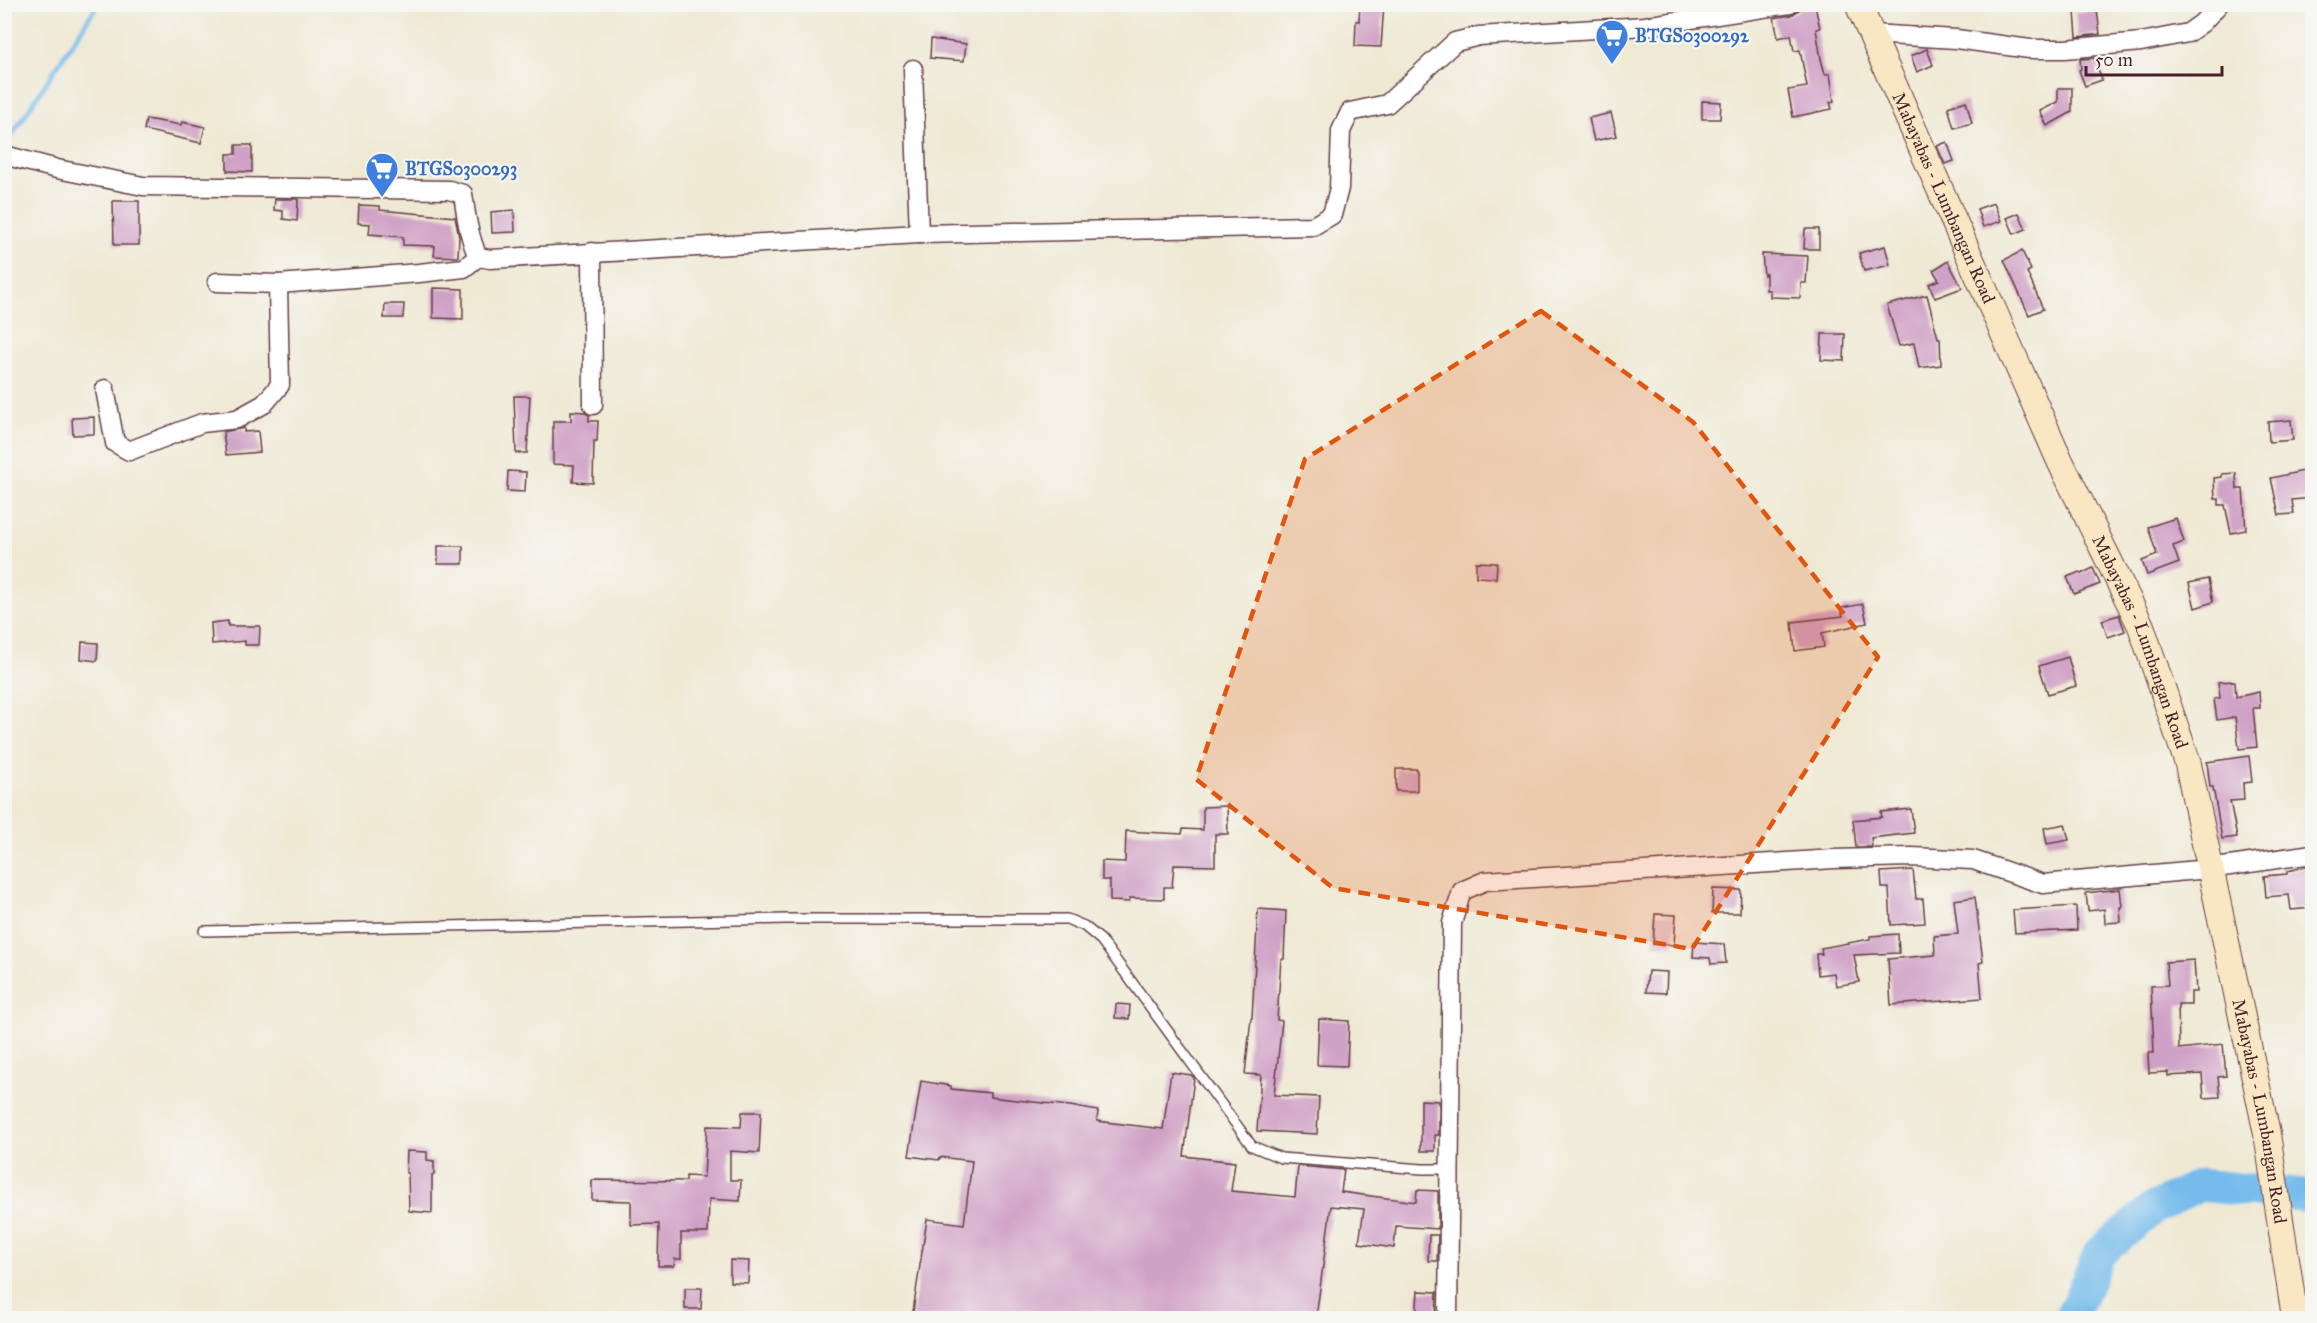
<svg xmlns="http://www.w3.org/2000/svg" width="2317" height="1323" font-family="'IM FELL Great Primer',serif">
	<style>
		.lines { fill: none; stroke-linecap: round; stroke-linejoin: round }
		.stream { stroke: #75bbec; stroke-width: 5 }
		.river { stroke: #75bbec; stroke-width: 33 }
		.building { fill: #d0a1c6 }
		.lane-casing { stroke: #633d44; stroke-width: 12 }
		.street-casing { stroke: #633d44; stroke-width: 21 }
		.secondary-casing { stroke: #633d44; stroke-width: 28 }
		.lane { stroke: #fff; stroke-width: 9 }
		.street { stroke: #fff; stroke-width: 18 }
		.secondary { stroke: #f9e7c3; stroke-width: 26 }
		.marked { fill: #e0560e; fill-opacity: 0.2; stroke: #e0560e; stroke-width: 4.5; stroke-dasharray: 12 8; stroke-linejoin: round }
		.labels { text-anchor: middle; stroke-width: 4.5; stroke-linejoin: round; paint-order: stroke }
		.shop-label { font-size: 18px; font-weight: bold; fill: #366cbe; stroke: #f6f6f2; text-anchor: start }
		.street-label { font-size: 18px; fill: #4a1f2b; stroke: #f6f6f2 }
	</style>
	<rect width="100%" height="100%" fill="#f6f6f2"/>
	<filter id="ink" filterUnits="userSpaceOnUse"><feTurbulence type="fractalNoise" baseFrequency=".0167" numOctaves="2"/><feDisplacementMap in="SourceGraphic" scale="12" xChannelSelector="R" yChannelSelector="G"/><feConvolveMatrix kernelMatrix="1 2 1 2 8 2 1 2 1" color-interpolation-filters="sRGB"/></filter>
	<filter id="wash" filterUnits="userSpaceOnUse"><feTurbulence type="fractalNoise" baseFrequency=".008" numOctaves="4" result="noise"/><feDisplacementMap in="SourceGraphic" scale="24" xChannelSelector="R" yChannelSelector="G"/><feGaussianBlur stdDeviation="1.35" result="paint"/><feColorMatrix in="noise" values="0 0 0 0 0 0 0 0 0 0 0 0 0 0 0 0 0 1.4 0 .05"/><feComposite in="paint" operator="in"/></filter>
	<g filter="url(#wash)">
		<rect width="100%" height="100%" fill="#efe9d4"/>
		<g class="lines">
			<polyline class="stream" points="4,147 98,4"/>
			<polyline class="river" points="2071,1318 2100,1252 2154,1208 2200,1185 2312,1197"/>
		</g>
		<g id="blocks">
			<g class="building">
				<polygon points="1360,4 1384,4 1381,47 1355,46 1356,21 1359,21"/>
				<polygon points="1815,6 1820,28 1816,29 1821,59 1825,74 1830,74 1834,101 1830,102 1832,109 1793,117 1788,90 1807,87 1800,50 1794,51 1791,35 1778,38 1774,18 1792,15 1800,9"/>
				<polygon points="2097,10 2100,34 2077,37 2075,12"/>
				<polygon points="931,39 966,44 964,61 930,58"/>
				<polygon points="1927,49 1933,65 1917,72 1911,56"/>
				<polygon points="2094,58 2102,80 2085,86 2079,70 2081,69 2080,59"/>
				<polygon points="2058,88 2072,88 2072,112 2047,126 2040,111 2058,102"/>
				<polygon points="1702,101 1721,102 1720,119 1702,119"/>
				<polygon points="1966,101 1972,123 1954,128 1948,107"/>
				<polygon points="1611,113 1617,136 1594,141 1589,118"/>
				<polygon points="146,119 181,125 182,122 205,127 201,143 144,130"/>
				<polygon points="1947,142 1954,161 1945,164 1937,146"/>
				<polygon points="236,145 252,145 252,172 227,171 227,154 236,154"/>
				<polygon points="275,199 298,199 297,221 283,219 283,211 274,210"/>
				<polygon points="113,201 139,201 139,245 114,245"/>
				<polygon points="1994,203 2001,221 1983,227 1977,209"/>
				<polygon points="359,205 380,206 380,210 455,217 459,237 458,257 434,256 435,246 403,245 403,237 369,234 370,224 358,223"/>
				<polygon points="514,210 515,232 492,233 491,212"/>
				<polygon points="2019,213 2026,229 2014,234 2007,218"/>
				<polygon points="1805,229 1819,229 1819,249 1804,249"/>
				<polygon points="1885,246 1890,265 1864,271 1859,253"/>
				<polygon points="2022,251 2031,270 2027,272 2043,309 2029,315 2004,260"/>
				<polygon points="1762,254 1808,256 1806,283 1801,283 1800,298 1770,297 1770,290 1766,290 1766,274 1764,275"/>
				<polygon points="1948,261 1962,288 1935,298 1929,284 1939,280 1933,270"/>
				<polygon points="433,288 463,289 463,319 433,318"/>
				<polygon points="1927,295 1938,338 1940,338 1941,365 1919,368 1914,343 1899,346 1887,305"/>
				<polygon points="385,304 404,304 403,318 384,318"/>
				<polygon points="1822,334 1845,334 1844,361 1821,360"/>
				<polygon points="514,396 530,396 527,453 516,453"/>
				<polygon points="571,411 584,412 589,415 589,421 598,421 597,441 594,441 593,483 573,482 574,465 553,464 553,421 571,421"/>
				<polygon points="94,417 94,434 73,435 72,418"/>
				<polygon points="2291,420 2293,440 2269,442 2268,422"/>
				<polygon points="244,428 244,432 258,431 260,452 226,455 223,432"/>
				<polygon points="2313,469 2313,498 2292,500 2294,514 2279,515 2271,478"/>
				<polygon points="508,471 526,472 525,492 507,491"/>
				<polygon points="2236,473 2237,489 2243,489 2246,530 2231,533 2225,505 2219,505 2219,499 2215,499 2214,478 2222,477 2222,474"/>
				<polygon points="2176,518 2184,542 2173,546 2179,563 2147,575 2142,561 2157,555 2148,527"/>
				<rect x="438" y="546" width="25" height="18"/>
				<polygon points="1476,562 1497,563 1496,578 1476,577"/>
				<polygon points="2093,568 2100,584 2074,594 2067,577 2080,572 2081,574"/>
				<polygon points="2208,579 2213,602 2195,608 2189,583"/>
				<polygon points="1863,604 1867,623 1822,633 1824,647 1795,651 1792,622 1843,616 1841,608"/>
				<polygon points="2119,615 2125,631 2108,637 2102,620"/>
				<polygon points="228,621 228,626 260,626 259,645 245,645 245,641 212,644 211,623"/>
				<polygon points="82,642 98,643 97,661 81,659"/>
				<polygon points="2068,657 2076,686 2048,694 2039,666"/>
				<polygon points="2235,681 2236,697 2259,692 2260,708 2253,708 2257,747 2239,749 2235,717 2217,720 2214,699 2220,698 2218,682"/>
				<polygon points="2249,756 2252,782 2243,783 2244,800 2230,801 2237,837 2222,839 2213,787 2210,787 2207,762"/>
				<rect x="1396" y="769" width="21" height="22"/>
				<polygon points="1227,806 1228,834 1215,834 1215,866 1174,865 1172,887 1164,887 1164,899 1129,898 1129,902 1110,901 1110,880 1102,880 1102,861 1125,862 1126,831 1182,834 1183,829 1203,830 1203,807"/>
				<polygon points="1911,809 1914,833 1871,838 1872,847 1856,847 1853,820 1882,817 1881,812"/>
				<polygon points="2065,824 2069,840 2047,844 2044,828"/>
				<polygon points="2313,865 2313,908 2291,910 2289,895 2266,897 2264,876 2287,874 2287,871"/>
				<polygon points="1913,870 1916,899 1923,899 1925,923 1891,925 1889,888 1882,888 1881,872"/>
				<polygon points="1713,889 1741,890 1740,913 1712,913"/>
				<polygon points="2120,889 2122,907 2120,907 2121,922 2105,923 2104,909 2088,911 2086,893"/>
				<polygon points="1975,897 1983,962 1979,963 1982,998 1891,1005 1888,959 1935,955 1934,936 1958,934 1954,900"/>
				<polygon points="2076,906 2077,930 2015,933 2013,910"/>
				<polygon points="1258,909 1286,911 1284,959 1281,959 1277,1020 1282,1021 1274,1095 1319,1097 1317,1134 1257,1131 1261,1075 1245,1074 1251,1018 1252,1018"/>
				<polygon points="1655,914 1676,915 1674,945 1653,944"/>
				<polygon points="1898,934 1899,953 1854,955 1859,982 1836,986 1834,973 1818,975 1816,954 1822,954 1821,948 1870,939 1870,936"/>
				<polygon points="1694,942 1724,944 1726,963 1711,964 1710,958 1693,957"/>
				<polygon points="2194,960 2196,992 2191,992 2191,1004 2178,1004 2179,1049 2223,1044 2226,1076 2218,1077 2220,1097 2204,1098 2202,1074 2168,1076 2168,1072 2149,1073 2148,1053 2154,1053 2151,986 2168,985 2166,962"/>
				<polygon points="1648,971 1667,972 1666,993 1646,992"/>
				<polygon points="1116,1004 1130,1005 1129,1019 1115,1018"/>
				<polygon points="1319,1019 1349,1021 1347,1066 1317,1065"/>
				<polygon points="1171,1072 1191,1075 1194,1078 1184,1156 1235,1162 1231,1191 1295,1197 1298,1166 1344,1170 1341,1192 1416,1202 1417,1190 1438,1191 1438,1229 1396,1226 1394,1248 1359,1243 1364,1209 1331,1206 1316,1318 912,1318 927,1219 964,1224 972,1161 940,1157 939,1160 909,1156 921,1081 951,1086 951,1089 990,1093 990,1097 1070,1106 1098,1111 1097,1121 1163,1129"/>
				<polygon points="1421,1100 1439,1101 1439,1135 1435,1135 1435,1151 1421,1151"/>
				<polygon points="742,1112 761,1112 759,1153 730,1151 730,1180 741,1180 740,1201 709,1199 708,1233 681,1233 681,1259 675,1259 674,1266 658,1266 659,1224 631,1225 631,1201 592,1200 592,1180 686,1181 686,1176 704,1177 707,1126 741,1127"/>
				<polygon points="407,1151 427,1152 427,1160 434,1161 434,1175 432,1175 432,1213 409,1211 408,1173 406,1173"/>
				<polygon points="1429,1235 1438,1235 1437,1261 1428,1261"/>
				<polygon points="730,1260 749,1261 748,1283 730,1282"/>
				<polygon points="685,1288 702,1288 701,1309 685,1309"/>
				<polygon points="1418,1291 1437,1292 1436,1318 1416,1318"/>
			</g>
		</g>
	</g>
	<g filter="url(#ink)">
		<use href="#blocks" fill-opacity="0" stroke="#633d44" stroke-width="1.5"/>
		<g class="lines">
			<defs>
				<polyline id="lane" points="204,931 786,919 1067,919 1084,926 1101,940 1252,1146 1281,1158 1422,1169 1450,1169"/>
				<g id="street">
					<polyline points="1871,34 1956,39 2030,49 2065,49 2141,42 2188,33 2202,23 2219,4"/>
					<polyline points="913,69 919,234"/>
					<path d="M4,155L57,169L143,186L449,190L463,194C466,216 469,237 478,257L490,259L919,234L1313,226L1332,215L1339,188L1341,131L1350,112L1387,104L1455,42L1479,36L1645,26L1790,4"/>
					<polyline points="592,252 593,405"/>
					<polyline points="217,282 278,284 419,273 464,268 478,257"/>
					<polyline points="105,389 115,443 129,451 202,423 237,419 264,404 280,385 278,284"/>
					<polyline points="1448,1318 1452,923 1462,891 1485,881 1834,859 1912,857 1973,860 2043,884 2209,869 2312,854"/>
				</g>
				<g id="secondary">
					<path id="s1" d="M1858,4L2060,461L2141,626L2188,764L2267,1134L2295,1318"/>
				</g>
			</defs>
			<use href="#lane" class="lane-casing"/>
			<use href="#street" class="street-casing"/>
			<use href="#secondary" class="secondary-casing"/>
			<use href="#lane" class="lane"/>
			<use href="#street" class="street"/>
			<use href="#secondary" class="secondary"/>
		</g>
	</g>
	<path class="marked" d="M1541,311L1693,422L1878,657L1692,949L1333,888L1196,779L1305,459Z"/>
	<defs>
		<symbol id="supermarket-pin" viewBox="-11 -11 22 30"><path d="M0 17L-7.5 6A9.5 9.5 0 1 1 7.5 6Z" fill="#3f7fe0" stroke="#f6f6f2"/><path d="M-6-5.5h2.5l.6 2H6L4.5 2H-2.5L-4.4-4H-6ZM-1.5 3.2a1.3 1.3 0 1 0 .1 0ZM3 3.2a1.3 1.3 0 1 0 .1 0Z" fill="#fff"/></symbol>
	</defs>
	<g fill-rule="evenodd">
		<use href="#supermarket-pin" x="1593" y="17" width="38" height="52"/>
		<use href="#supermarket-pin" x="363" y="150" width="38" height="52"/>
	</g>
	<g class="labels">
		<g class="shop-label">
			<text x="1635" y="42">BTGS0300292</text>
			<text x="405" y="175">BTGS0300293</text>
		</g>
		<g class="street-label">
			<text dy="6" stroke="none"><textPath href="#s1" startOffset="212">Mabayabas - Lumbangan Road</textPath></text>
			<text dy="6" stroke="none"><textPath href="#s1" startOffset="698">Mabayabas - Lumbangan Road</textPath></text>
			<text dy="6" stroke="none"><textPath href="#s1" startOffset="1184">Mabayabas - Lumbangan Road</textPath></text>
		</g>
	</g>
	<rect width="2317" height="1323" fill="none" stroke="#f6f6f2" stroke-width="24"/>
	<path d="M2086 66v9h136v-9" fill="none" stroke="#4a1f2b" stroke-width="3"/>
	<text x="2095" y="66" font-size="18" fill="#4a1f2b" stroke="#f6f6f2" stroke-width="4.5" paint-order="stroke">50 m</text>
</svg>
